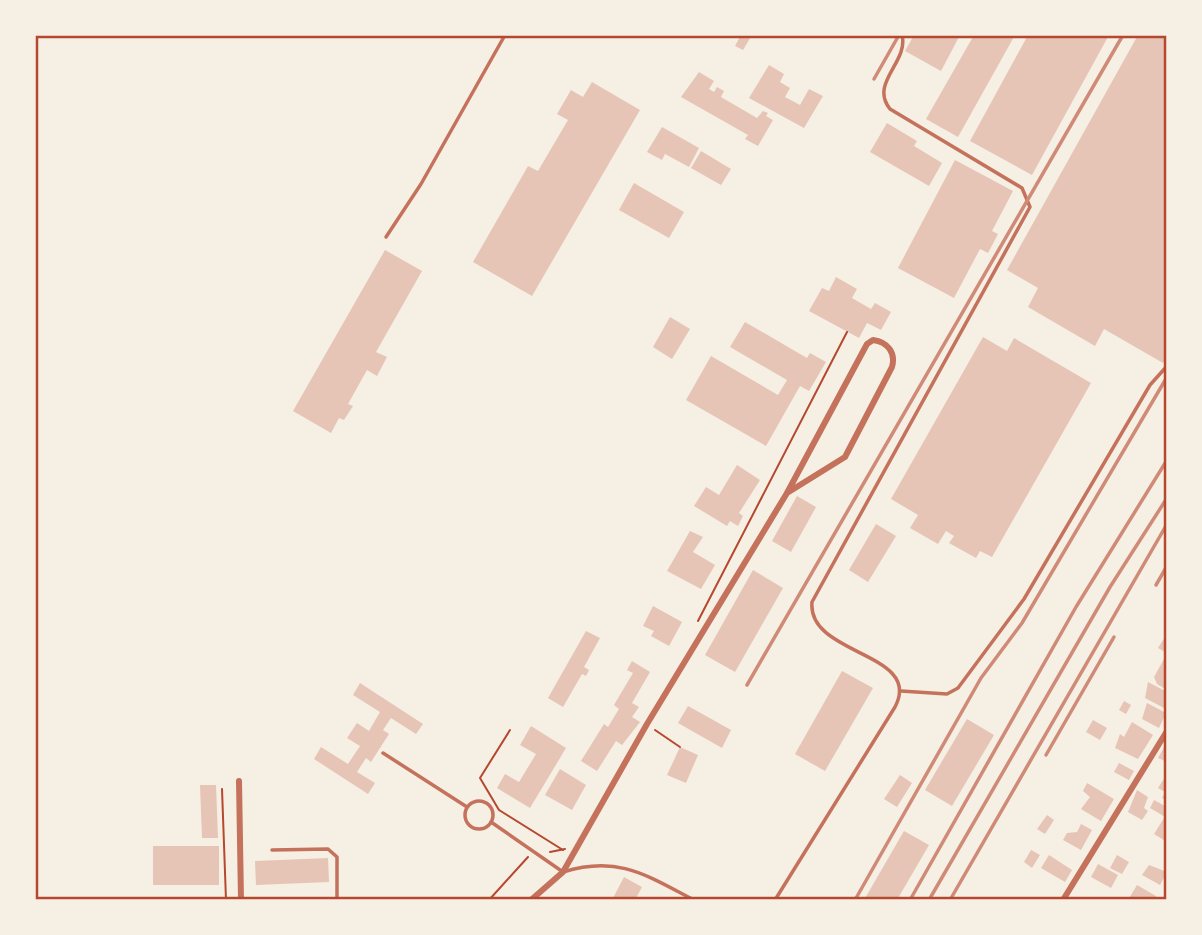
<svg xmlns="http://www.w3.org/2000/svg" width="1202" height="935" font-family="'PT Sans',sans-serif">
	<style>
		.building { fill: #e6c5b7 }
		.lines { fill: none; stroke-linecap: round; stroke-linejoin: round }
		.path { stroke: #b5482f; stroke-width: 2 }
		.service { stroke: #c5725c; stroke-width: 3.5 }
		.minor { stroke: #c5725c; stroke-width: 6 }
		.rail { stroke: #cf8b77; stroke-width: 3.5 }
		.neatline { fill: none; stroke: #b5482f; stroke-width: 2.5 }
	</style>
	<rect width="100%" height="100%" fill="#f6efe4"/>
	<g class="building">
		<polygon points="741,35 752,35 743,50 735,46"/>
		<polygon points="914,35 960,35 941,71 905,51"/>
		<polygon points="974,35 1015,35 958,137 926,119"/>
		<polygon points="1028,35 1109,35 1032,175 970,141"/>
		<polygon points="1138,35 1167,35 1167,355 1163,363 1104,329 1095,346 1028,307 1038,288 1007,270"/>
		<polygon points="769,65 784,74 780,82 790,88 785,97 800,105 809,89 823,96 804,128 749,98"/>
		<polygon points="699,72 714,81 709,89 714,92 717,87 724,91 721,97 757,118 763,111 768,113 766,116 773,120 758,146 745,139 748,135 681,97"/>
		<polygon points="592,82 640,110 532,296 473,262 528,166 538,171 568,120 557,114 571,90 583,97"/>
		<polygon points="887,123 917,141 914,146 942,163 929,186 870,152"/>
		<polygon points="662,127 699,148 689,167 665,154 662,160 647,152"/>
		<polygon points="701,151 731,169 721,185 691,168"/>
		<polygon points="955,160 1013,191 992,231 998,234 988,253 980,249 954,298 898,268"/>
		<polygon points="634,183 684,212 669,238 619,210"/>
		<polygon points="385,250 422,271 376,352 387,357 377,376 367,370 348,404 353,406 344,420 339,418 331,433 293,411"/>
		<polygon points="836,277 857,289 852,298 871,309 875,303 891,312 881,330 867,323 859,338 809,311 822,288 829,291"/>
		<polygon points="670,317 690,329 672,359 653,347"/>
		<polygon points="745,322 807,358 810,353 826,362 809,391 800,386 766,446 686,400 711,356 778,395 787,380 730,347"/>
		<polygon points="983,337 1007,351 1014,338 1091,383 992,557 980,551 976,558 949,543 954,536 946,531 938,544 910,528 918,515 891,499"/>
		<polygon points="737,465 760,480 739,513 743,516 738,526 730,521 727,526 694,506 706,487 719,495"/>
		<polygon points="797,496 816,507 791,552 772,541"/>
		<polygon points="876,524 896,536 868,582 849,570"/>
		<polygon points="690,531 703,537 693,552 715,565 701,589 667,571"/>
		<polygon points="753,570 783,588 735,672 705,655"/>
		<polygon points="653,606 682,622 669,646 651,636 654,631 643,626"/>
		<polygon points="586,631 600,638 584,667 589,670 586,676 582,674 563,707 548,698"/>
		<polygon points="1165,637 1167,638 1165,652 1158,648"/>
		<polygon points="1164,659 1167,661 1167,690 1157,684 1154,677"/>
		<polygon points="632,661 650,672 632,703 639,707 632,717 640,722 622,745 616,741 597,771 581,761 604,724 608,727 619,709 614,705 633,673 627,670"/>
		<polygon points="842,671 873,688 825,771 795,754"/>
		<polygon points="1148,682 1167,692 1164,708 1145,698"/>
		<polygon points="360,683 423,724 416,734 391,718 383,730 389,734 371,762 366,758 357,772 375,783 368,794 314,759 321,747 348,764 360,746 347,738 357,723 369,731 380,712 353,695"/>
		<polygon points="1124,701 1131,705 1126,714 1119,710"/>
		<polygon points="1147,703 1166,713 1159,728 1142,719"/>
		<polygon points="688,706 731,730 722,748 678,723"/>
		<polygon points="967,719 994,735 952,806 925,790"/>
		<polygon points="1093,720 1107,728 1100,740 1086,732"/>
		<polygon points="1132,722 1153,735 1138,759 1115,748 1120,734 1124,737"/>
		<polygon points="531,726 566,748 530,808 497,788 505,774 519,782 536,754 520,745"/>
		<polygon points="1167,742 1167,762 1158,758"/>
		<polygon points="680,747 698,755 686,783 667,775"/>
		<polygon points="1119,763 1134,771 1129,780 1114,772"/>
		<polygon points="560,769 586,785 572,810 545,795"/>
		<polygon points="1167,774 1167,801 1162,798 1165,792 1158,788"/>
		<polygon points="900,775 912,783 897,807 884,799"/>
		<polygon points="1087,783 1114,799 1101,821 1081,809 1090,797 1083,791"/>
		<polygon points="200,785 216,785 218,838 202,838"/>
		<polygon points="1137,790 1148,797 1144,808 1148,811 1142,820 1128,812"/>
		<polygon points="1154,800 1165,806 1167,802 1167,818 1150,808"/>
		<polygon points="1047,815 1054,820 1045,834 1037,829"/>
		<polygon points="1164,818 1167,820 1167,842 1154,834"/>
		<polygon points="1081,824 1092,830 1081,850 1063,840 1067,833 1077,832"/>
		<polygon points="904,831 929,845 897,900 864,900"/>
		<rect x="153" y="846" width="66" height="39"/>
		<polygon points="1031,850 1040,855 1032,868 1024,862"/>
		<polygon points="1049,855 1072,870 1065,882 1041,868"/>
		<polygon points="1117,855 1129,862 1122,874 1110,868"/>
		<polygon points="328,858 329,882 256,885 255,861"/>
		<polygon points="1098,864 1118,875 1111,888 1091,877"/>
		<polygon points="1149,865 1167,872 1160,885 1142,875"/>
		<polygon points="624,877 642,887 635,900 612,900"/>
		<polygon points="1137,885 1156,896 1154,900 1128,900"/>
	</g>
	<g class="lines">
		<g class="path">
			<polyline points="698,621 847,332"/>
			<polyline points="510,730 480,778 499,810 563,850"/>
			<polyline points="655,730 680,747"/>
			<polyline points="222,789 226,900"/>
			<polyline points="550,852 565,849"/>
			<polyline points="489,900 528,857"/>
		</g>
		<g class="service">
			<polyline points="386,237 421,184 505,35"/>
			<polyline points="901,691 947,694 958,688 1024,599 1150,385 1167,366"/>
			<polyline points="383,753 467,807"/>
			<circle cx="479" cy="815" r="14"/>
			<path d="M491,822L563,872C618,855 646,875 694,900"/>
			<polyline points="272,850 328,849 337,857 337,900"/>
			<path d="M775,900L895,707C924,652 807,656 812,602L1030,207L1022,188L890,109C869,83 909,62 902,35"/>
		</g>
		<g class="minor">
			<polyline points="239,781 241,900"/>
			<path d="M531,900L563,872L647,724L787,493L867,344L873,340C888,342 896,353 892,367L845,457L787,493"/>
			<polyline points="1063,900 1167,731"/>
			<polyline points="1166,900 1167,899"/>
		</g>
		<g class="rail">
			<polyline points="874,79 899,35"/>
			<polyline points="1156,585 1167,566"/>
			<polyline points="747,685 1123,35"/>
			<polyline points="1046,755 1114,637"/>
			<polyline points="855,900 981,678 1022,623 1167,377"/>
			<polyline points="910,900 1076,607 1167,460"/>
			<polyline points="929,900 1110,587 1167,498"/>
			<polyline points="950,900 1167,524"/>
		</g>
	</g>
	<rect width="1202" height="935" fill="none" stroke="#f6efe4" stroke-width="74"/>
	<rect x="37" y="37" width="1128" height="861" class="neatline"/>
</svg>
